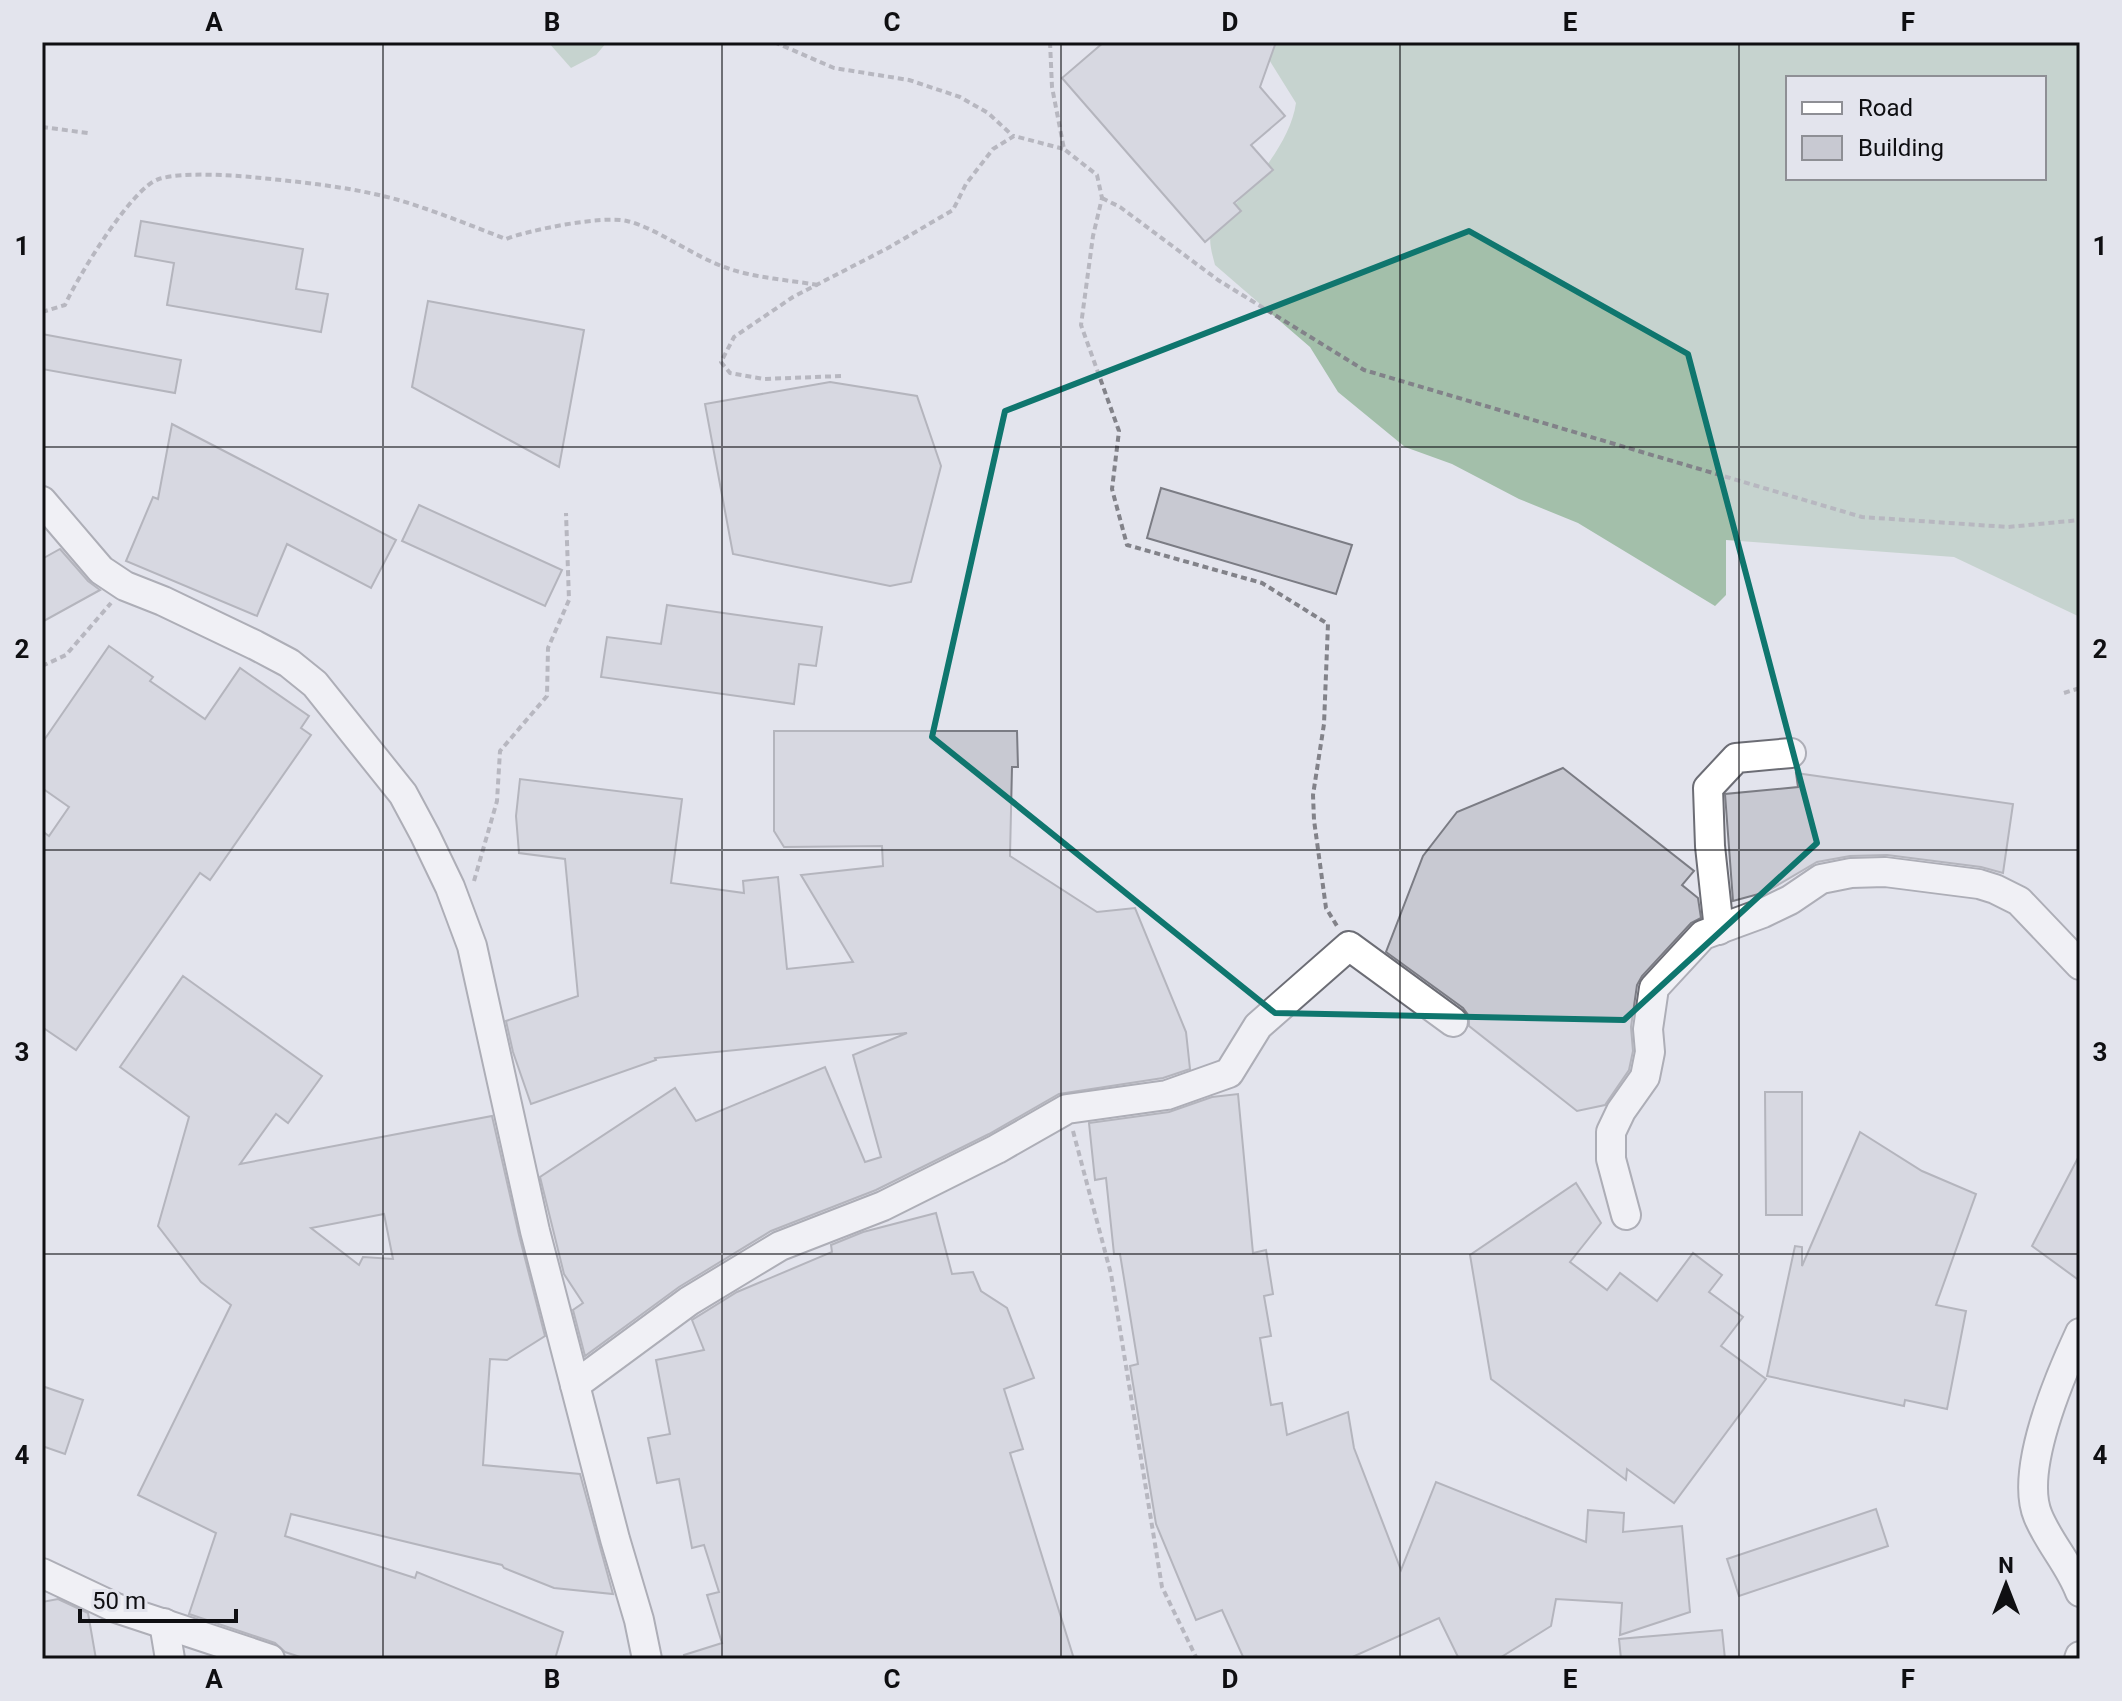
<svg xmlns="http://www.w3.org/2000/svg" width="2122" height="1701" font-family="Roboto,sans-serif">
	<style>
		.forest { fill: #a3bfaa; fill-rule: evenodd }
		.building { fill: #c8c9d2; stroke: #7b7c84; stroke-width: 2; fill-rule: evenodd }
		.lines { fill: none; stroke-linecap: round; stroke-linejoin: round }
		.minor-casing { stroke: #6c6d75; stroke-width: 32 }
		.path { stroke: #828289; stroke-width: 4; stroke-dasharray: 6 4; stroke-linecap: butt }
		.minor { stroke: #fff; stroke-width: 28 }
		.marked { fill: none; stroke: #0f766e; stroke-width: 6; stroke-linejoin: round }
		.grid { fill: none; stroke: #0f0f12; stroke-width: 2; stroke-opacity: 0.55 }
		.neatline { fill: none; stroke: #0f0f12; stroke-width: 3 }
		.grid-label { font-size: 26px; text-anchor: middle; font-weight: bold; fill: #0f0f12 }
	</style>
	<rect width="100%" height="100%" fill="#e3e4ed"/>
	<g class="forest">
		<polygon points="548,42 607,42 596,55 571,68"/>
		<path d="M1264,42H2080V617L1954,557L1726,540V595L1715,606L1578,523L1519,499L1452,464L1405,447L1338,392L1310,347L1215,265C1212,253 1207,239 1213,227C1217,217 1232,209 1239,200C1262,173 1291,138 1296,103L1268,58ZM1788,78H2044V178H1788Z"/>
	</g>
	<g class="building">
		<polygon points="1104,42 1276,42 1260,87 1285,116 1251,145 1273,170 1234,203 1241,211 1205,242 1062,78"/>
		<polygon points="141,221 303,249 296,289 328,294 321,332 167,305 174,263 135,256"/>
		<polygon points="428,301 584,330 559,467 412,387"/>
		<polygon points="42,334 181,360 175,393 42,369"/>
		<polygon points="830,382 917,396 941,466 911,582 890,586 733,554 705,404"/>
		<polygon points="172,424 396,540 371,588 287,544 257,616 126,561 153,497 158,499"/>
		<polygon points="1161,488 1352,545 1336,594 1147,538"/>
		<polygon points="419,505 562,570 545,606 402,541"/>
		<polygon points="60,549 88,581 100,590 42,622 42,559"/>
		<polygon points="667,605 822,627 816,666 799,664 794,704 601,677 607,637 661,644"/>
		<polygon points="109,646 153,677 150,681 205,719 240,668 309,716 301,728 311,735 210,880 200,873 76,1050 42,1027 42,831 49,836 69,807 42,788 42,743"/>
		<polygon points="774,731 1017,731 1018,767 1012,767 1010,856 1097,912 1135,908 1186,1032 1190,1069 1163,1078 1059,1094 989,1134 876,1190 771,1231 679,1287 585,1356 573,1310 583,1303 564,1274 540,1177 675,1088 696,1121 825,1067 865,1162 881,1157 853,1055 907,1033 655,1058 656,1060 531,1104 513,1052 506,1021 578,996 565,859 519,853 516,816 520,779 682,799 671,883 744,893 743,881 778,877 787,969 853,962 801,875 883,866 882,846 784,847 774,831"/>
		<polygon points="1563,768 1694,871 1682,885 1698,898 1701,918 1691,923 1642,976 1637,985 1631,1027 1633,1051 1629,1070 1605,1105 1577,1111 1469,1026 1469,1016 1463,1008 1386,952 1423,856 1457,812"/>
		<polygon points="1796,773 2013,804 2003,873 1981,867 1887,855 1850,856 1817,862 1766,892 1733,901 1725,794 1798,787"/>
		<path d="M183,976L322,1076L288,1123L276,1114L240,1164L492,1116L519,1235L545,1336L507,1360L490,1359L483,1465L580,1474L613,1594L554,1588L504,1568L502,1565L291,1514L285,1536L415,1578L417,1572L563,1632L555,1659H306L285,1652L275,1643L189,1614L216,1533L138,1495L231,1305L201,1282L158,1226L189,1117L120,1067ZM384,1214L393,1259L363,1257L359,1265L311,1228Z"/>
		<polygon points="1765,1092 1802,1092 1802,1215 1766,1215"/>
		<polygon points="1238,1094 1253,1253 1266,1250 1273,1294 1264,1296 1271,1336 1260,1338 1271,1405 1282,1403 1287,1435 1348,1412 1354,1448 1401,1570 1436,1482 1586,1542 1588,1510 1624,1513 1623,1532 1682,1526 1690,1612 1620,1635 1622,1603 1556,1599 1551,1626 1498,1659 1459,1659 1439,1618 1348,1659 1244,1659 1222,1610 1196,1620 1156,1524 1130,1366 1138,1364 1120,1254 1114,1254 1106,1178 1095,1180 1089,1123 1169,1112 1212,1097"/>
		<polygon points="1860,1132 1922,1171 1976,1194 1936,1305 1966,1311 1947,1409 1905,1400 1904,1406 1767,1376 1795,1246 1802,1247 1802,1266"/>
		<polygon points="2080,1154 2080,1281 2032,1246"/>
		<polygon points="1576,1183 1601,1223 1570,1262 1607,1290 1620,1273 1657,1301 1693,1253 1722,1275 1709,1292 1743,1317 1721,1346 1766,1379 1674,1503 1627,1469 1626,1480 1491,1379 1470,1255"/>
		<polygon points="936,1213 952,1274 973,1272 981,1291 1007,1308 1034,1378 1004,1389 1023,1449 1010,1453 1074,1659 685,1659 684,1655 722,1643 707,1595 719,1592 704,1545 692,1548 679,1479 657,1483 648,1438 670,1434 656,1360 704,1350 692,1320 737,1292 832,1252 831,1245 863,1232"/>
		<polygon points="42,1386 83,1400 65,1454 42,1446"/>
		<polygon points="1876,1509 1888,1546 1739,1596 1727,1559"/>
		<polygon points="58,1599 88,1613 96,1659 44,1659 42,1602"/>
		<polygon points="1722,1630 1725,1659 1621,1659 1619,1639"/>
	</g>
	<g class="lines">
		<defs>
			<g id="minor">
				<polyline points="42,501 101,570 125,586 163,601 255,645 289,663 315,684 403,794 425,835 450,887 472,946 535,1231 615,1539 639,1620 647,1659"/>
				<polyline points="1719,930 1710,846 1708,788 1736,758 1791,753"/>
				<polyline points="1626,1215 1611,1159 1611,1132 1621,1111 1645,1077 1650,1052 1648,1029 1654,988 1703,935 1763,913 1790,900 1821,879 1851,873 1885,872 1979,884 1995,889 2019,901 2080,965"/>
				<path d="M2080,1333C2060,1376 2019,1471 2038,1516C2049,1543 2070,1565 2080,1592"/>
				<polyline points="575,1385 689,1301 780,1246 883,1206 997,1149 1067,1109 1167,1095 1229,1073 1258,1026 1349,946 1453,1022"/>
				<polyline points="42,1573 116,1608 270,1659"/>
				<polyline points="164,1623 170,1659"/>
				<polyline points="2079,1659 2080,1656"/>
			</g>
		</defs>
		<use href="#minor" class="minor-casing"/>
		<g class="path">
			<polyline points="774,42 834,68 909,80 960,97 988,113 1013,136"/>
			<polyline points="1050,42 1052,87 1064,149 1097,175 1102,198 1093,236 1081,325 1119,431 1112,489 1127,545 1262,583 1328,624 1324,724 1313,795 1314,820 1326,908 1337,926"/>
			<polyline points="42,127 88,133"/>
			<polyline points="1102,198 1120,207 1218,280 1364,370 1862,517 2008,527 2080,520"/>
			<path d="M42,312L65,305C77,278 132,187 159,179C181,172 228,175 251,177C301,182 354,187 402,201C438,212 472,226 506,239C529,230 603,215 627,221C657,228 694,257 727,268C755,278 789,280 818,285"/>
			<polyline points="841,376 764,379 730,373 721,362 734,337 793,297 888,248 953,210 966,184 993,149 1014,136 1064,149"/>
			<polyline points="42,666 66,655 111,603"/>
			<polyline points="2064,693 2080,688"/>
			<polyline points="474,881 497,801 500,751 547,696 548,648 569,600 566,513"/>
			<polyline points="1073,1131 1111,1274 1162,1587 1197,1659"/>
		</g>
		<use href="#minor" class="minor"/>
	</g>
	<path d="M0 0H2122V1701H0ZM1469,231L1688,354L1817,843L1624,1020L1275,1013L932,737L1005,411Z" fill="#e3e4ed" fill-opacity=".55" fill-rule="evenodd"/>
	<path class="marked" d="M1469,231L1688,354L1817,843L1624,1020L1275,1013L932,737L1005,411Z"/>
	<path class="grid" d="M383,42V1659M722,42V1659M1061,42V1659M1400,42V1659M1739,42V1659M42,447H2080M42,850H2080M42,1254H2080"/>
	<rect width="2122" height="1701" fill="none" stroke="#e3e4ed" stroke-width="88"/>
	<rect x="1786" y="76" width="260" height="104" fill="#e3e4ed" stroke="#8e8f95" stroke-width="2"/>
	<rect x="1802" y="102" width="40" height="12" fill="#ffffff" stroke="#8e8f95" stroke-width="2"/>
	<text x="1858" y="116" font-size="24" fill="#0f0f12">Road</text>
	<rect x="1802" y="136" width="40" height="24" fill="#c8c9d2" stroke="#8e8f95" stroke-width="2"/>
	<text x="1858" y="156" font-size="24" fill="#0f0f12">Building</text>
	<g transform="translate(2006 1585)" stroke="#e3e4ed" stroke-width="6" paint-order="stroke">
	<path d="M0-6L14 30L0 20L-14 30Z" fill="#0f0f12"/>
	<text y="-12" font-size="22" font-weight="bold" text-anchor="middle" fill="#0f0f12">N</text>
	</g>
	<path d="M80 1609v12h156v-12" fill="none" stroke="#0f0f12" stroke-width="4"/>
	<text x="92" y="1609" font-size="24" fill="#0f0f12" stroke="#e3e4ed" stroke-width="6" paint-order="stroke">50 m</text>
	<rect x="44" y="44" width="2034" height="1613" class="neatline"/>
	<g class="grid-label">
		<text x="214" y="31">A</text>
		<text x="552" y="31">B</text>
		<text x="892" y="31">C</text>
		<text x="1230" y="31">D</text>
		<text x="1570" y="31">E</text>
		<text x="1908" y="31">F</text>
		<text x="22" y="255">1</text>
		<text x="2100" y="255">1</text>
		<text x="22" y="658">2</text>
		<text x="2100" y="658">2</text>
		<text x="22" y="1061">3</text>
		<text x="2100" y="1061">3</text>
		<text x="22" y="1464">4</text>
		<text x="2100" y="1464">4</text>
		<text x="214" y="1688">A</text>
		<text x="552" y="1688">B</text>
		<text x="892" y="1688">C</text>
		<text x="1230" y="1688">D</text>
		<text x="1570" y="1688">E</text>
		<text x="1908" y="1688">F</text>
	</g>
</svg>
